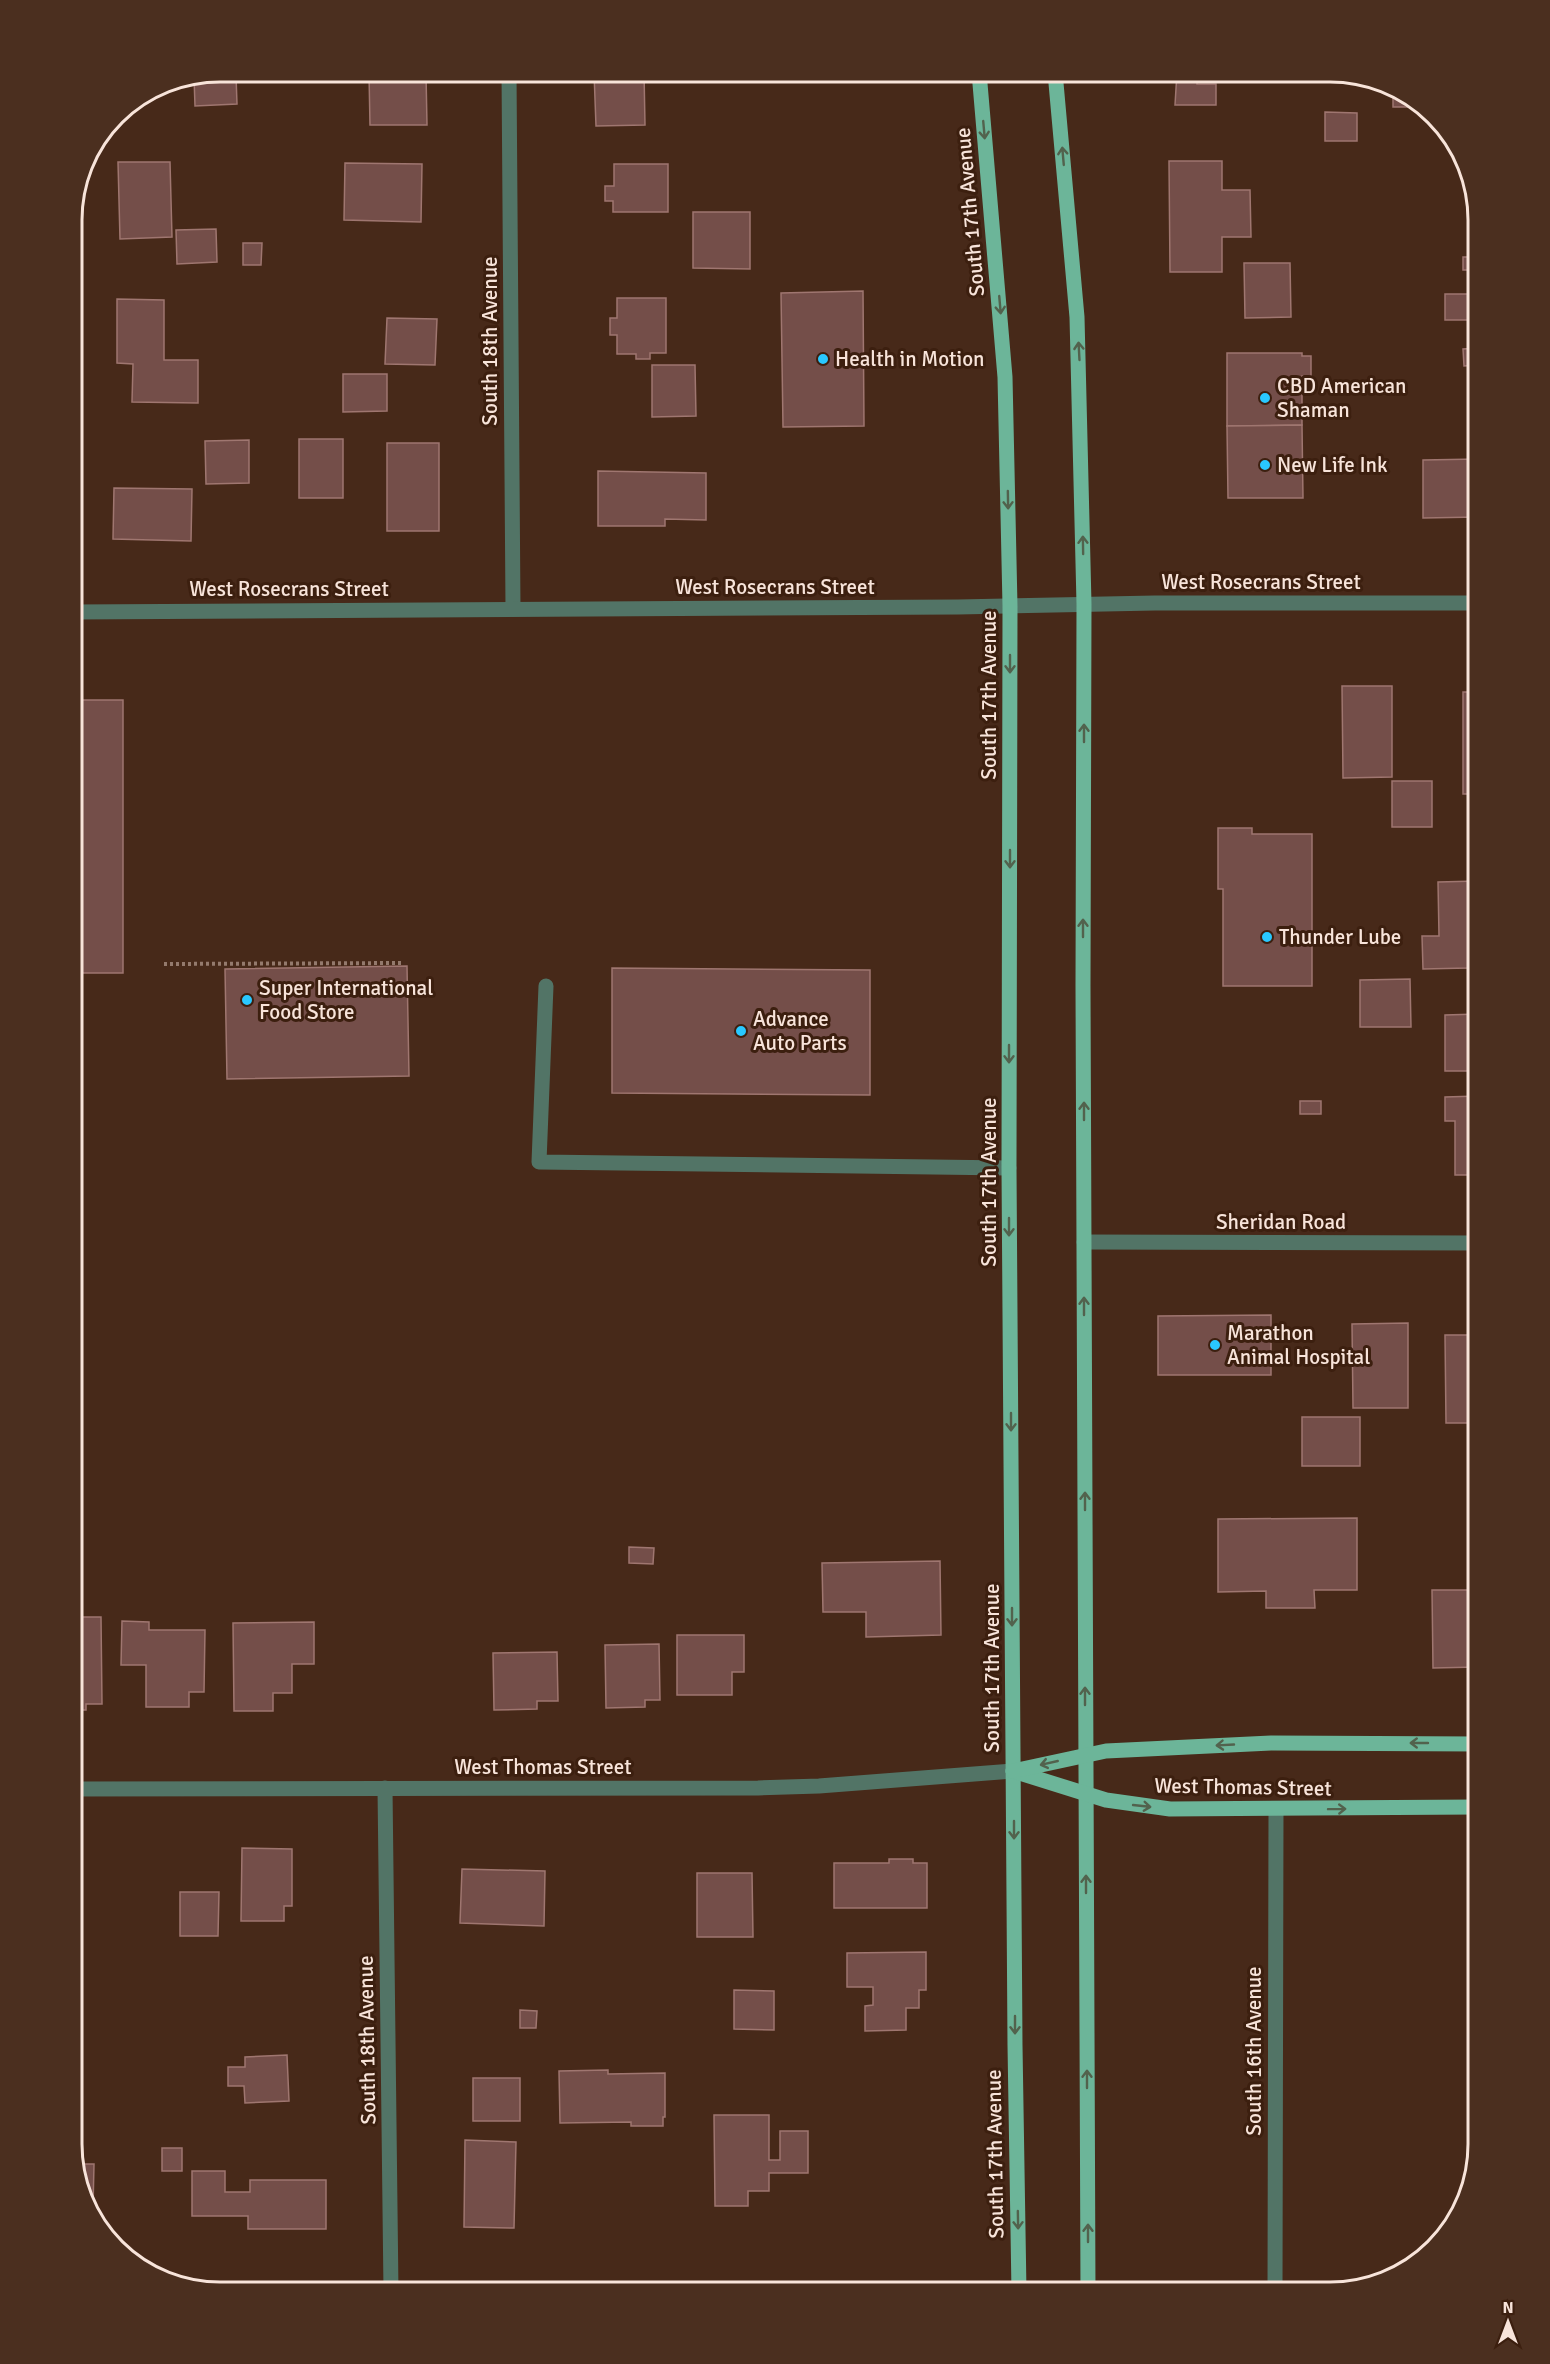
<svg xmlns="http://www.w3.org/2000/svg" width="1550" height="2364" font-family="Signika,sans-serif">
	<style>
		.building { fill: #744e49; stroke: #9f7670; stroke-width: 1.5 }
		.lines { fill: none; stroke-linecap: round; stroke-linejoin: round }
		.path { stroke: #947a6d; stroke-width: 4; stroke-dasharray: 3 3; stroke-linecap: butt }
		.minor { stroke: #527466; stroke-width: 15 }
		.major { stroke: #6cb599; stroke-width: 15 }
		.oneway { stroke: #52624d }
		.poi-dot { fill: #29c8ff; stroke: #3c1f0f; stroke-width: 2 }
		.labels { text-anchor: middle; stroke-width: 6; stroke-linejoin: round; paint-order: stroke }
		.street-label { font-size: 21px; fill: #f8e4da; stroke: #3c1f0f }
		.poi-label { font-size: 21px; fill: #f8e4da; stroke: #3c1f0f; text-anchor: start }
		.rim { fill: none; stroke: #f8e4da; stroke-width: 3 }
	</style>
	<rect width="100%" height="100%" fill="#472919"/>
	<g class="building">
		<polygon points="594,72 644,72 645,125 596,126"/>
		<polygon points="1138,72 1197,72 1197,84 1216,84 1216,105 1175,105 1177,72"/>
		<polygon points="369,74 426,74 427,125 370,125"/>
		<polygon points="236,75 237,104 195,106 194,77"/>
		<polygon points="1393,89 1404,92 1419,107 1393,107"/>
		<polygon points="1325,112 1357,113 1357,141 1325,141"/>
		<polygon points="1169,161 1222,161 1222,190 1250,190 1251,237 1222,237 1222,272 1170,272"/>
		<polygon points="118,162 170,162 172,237 120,239"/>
		<polygon points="345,163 422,164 421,222 344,220"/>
		<polygon points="614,164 668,164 668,212 613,212 613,201 605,201 605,186 614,186"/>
		<polygon points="693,212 750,212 750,269 693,268"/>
		<polygon points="216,229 217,262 177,264 176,230"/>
		<polygon points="1476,241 1478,241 1478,291 1476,270 1463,270 1463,257 1476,257"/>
		<polygon points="243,243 262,243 261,265 243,265"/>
		<polygon points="1244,263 1290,263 1291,317 1245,318"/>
		<polygon points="863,291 864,426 783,427 781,293"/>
		<rect x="1445" y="294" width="33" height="26"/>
		<polygon points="617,298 666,298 666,353 650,353 650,359 636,359 636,354 617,354 617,335 610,335 610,318 617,318"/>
		<polygon points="117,299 164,300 164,360 198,360 198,403 132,402 133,364 117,363"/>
		<polygon points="387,318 437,319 435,365 385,364"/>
		<polygon points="1478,348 1478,365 1464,366 1463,349"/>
		<polygon points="1227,353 1302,353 1302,356 1311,356 1311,376 1302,376 1302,425 1227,426"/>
		<polygon points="652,365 695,365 696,416 652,417"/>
		<polygon points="343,374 387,374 387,411 343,412"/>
		<polygon points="1468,406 1478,406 1478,434 1469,434"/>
		<polygon points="1302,425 1303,498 1228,498 1227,426"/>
		<rect x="299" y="439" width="44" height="59"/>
		<polygon points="249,440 249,483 206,484 205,441"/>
		<rect x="387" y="443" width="52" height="88"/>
		<polygon points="1478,459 1478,517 1423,518 1423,460"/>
		<polygon points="598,471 706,473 706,520 665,519 665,526 598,526"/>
		<polygon points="114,488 192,489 191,541 113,539"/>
		<polygon points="1342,686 1392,686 1392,777 1343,778"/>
		<rect x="1463" y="692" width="15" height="102"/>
		<rect x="72" y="700" width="51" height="273"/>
		<rect x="1392" y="781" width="40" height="46"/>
		<polygon points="1218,828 1252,828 1252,834 1312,834 1312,986 1223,986 1223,889 1218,889"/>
		<polygon points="1478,881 1478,940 1468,940 1468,968 1423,969 1422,936 1439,936 1438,882"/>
		<polygon points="407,966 409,1076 227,1079 225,969"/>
		<polygon points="612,968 870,970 870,1095 612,1093"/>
		<polygon points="1410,979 1411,1027 1360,1027 1360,980"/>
		<polygon points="1478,1014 1478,1071 1445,1071 1445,1015"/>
		<polygon points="1478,1096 1478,1175 1455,1175 1455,1121 1445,1121 1445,1097"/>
		<rect x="1300" y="1101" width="21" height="13"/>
		<polygon points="1271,1315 1271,1375 1158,1375 1158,1316"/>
		<polygon points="1408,1323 1408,1408 1353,1408 1352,1324"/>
		<polygon points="1445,1335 1478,1335 1478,1423 1446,1423"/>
		<rect x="1302" y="1417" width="58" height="49"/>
		<polygon points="1357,1518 1357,1590 1314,1590 1315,1608 1266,1608 1266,1591 1218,1592 1218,1519"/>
		<polygon points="629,1547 654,1548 653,1564 629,1563"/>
		<polygon points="940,1561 941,1635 866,1637 866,1612 823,1612 822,1563"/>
		<polygon points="1432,1590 1478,1590 1478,1667 1433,1668"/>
		<polygon points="72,1617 101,1617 102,1704 86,1704 86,1710 72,1710"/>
		<polygon points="122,1621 149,1622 149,1630 205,1630 204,1692 189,1692 189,1707 146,1707 146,1665 121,1665"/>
		<polygon points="314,1622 314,1664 292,1664 292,1693 273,1693 273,1711 234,1711 233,1623"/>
		<polygon points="677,1635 744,1635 744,1672 732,1672 732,1695 677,1695"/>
		<polygon points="659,1644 660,1700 645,1700 645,1707 606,1708 605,1645"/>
		<polygon points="557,1652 558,1701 537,1701 537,1709 494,1710 493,1653"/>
		<polygon points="242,1848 292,1849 292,1906 284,1906 284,1921 241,1921"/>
		<polygon points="889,1859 913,1859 913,1863 927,1863 927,1908 834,1908 834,1863 889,1863"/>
		<polygon points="462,1869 545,1871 544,1926 460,1923"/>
		<polygon points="697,1873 752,1873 753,1937 697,1937"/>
		<polygon points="180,1892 219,1892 218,1936 180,1936"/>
		<polygon points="926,1952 926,1990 919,1990 919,2008 906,2008 906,2030 865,2031 865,2006 873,2005 873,1987 847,1987 847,1953"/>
		<polygon points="734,1990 774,1991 774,2030 734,2029"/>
		<polygon points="520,2010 537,2011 536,2028 520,2028"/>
		<polygon points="287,2055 289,2101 245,2103 244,2086 228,2086 228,2067 245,2067 245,2057"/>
		<polygon points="608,2070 608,2074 665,2073 665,2117 663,2117 663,2126 631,2126 631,2122 560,2123 559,2071"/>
		<rect x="473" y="2078" width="47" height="43"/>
		<polygon points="714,2115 769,2115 769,2160 780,2160 780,2131 808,2131 808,2173 769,2173 769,2191 748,2191 748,2206 715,2206"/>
		<polygon points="465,2140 516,2142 514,2228 464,2227"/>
		<rect x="162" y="2148" width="20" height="23"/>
		<polygon points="78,2164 94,2164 93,2208 89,2208"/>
		<polygon points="192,2171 225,2171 225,2192 250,2192 250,2180 326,2180 326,2229 248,2229 248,2216 192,2216"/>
	</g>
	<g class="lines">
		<polyline class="path" points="164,964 403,963"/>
		<g class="minor">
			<polyline points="509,72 513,609"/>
			<polyline points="72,612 958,607 1155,603 1478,603"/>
			<polyline points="546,986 539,1162 1009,1168"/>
			<polyline points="1084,1242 1478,1243"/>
			<polyline points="385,1788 391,2292"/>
			<polyline points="72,1789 758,1788 819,1786 1013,1771"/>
			<polyline points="1275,2292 1276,1809"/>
		</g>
		<g class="major">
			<polyline points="979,72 1005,377 1010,606 1009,1168 1015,2045 1019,2292"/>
			<polyline points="1055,72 1077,317 1084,604 1083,986 1088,2292"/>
			<polyline points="1013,1771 1106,1800 1170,1809 1478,1807"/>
			<polyline points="1013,1771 1106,1751 1271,1743 1478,1744"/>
		</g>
	</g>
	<defs><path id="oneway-shaft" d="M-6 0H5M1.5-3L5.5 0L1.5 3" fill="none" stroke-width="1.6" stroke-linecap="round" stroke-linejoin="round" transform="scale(1.5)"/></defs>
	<g class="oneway">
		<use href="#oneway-shaft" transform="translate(984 130) rotate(85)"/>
		<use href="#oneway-shaft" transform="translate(1063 156) rotate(-95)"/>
		<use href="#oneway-shaft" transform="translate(1000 305) rotate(85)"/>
		<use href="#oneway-shaft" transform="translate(1079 351) rotate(-93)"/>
		<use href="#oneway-shaft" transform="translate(1008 500) rotate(89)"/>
		<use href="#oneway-shaft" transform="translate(1083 545) rotate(-91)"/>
		<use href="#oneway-shaft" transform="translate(1010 664) rotate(90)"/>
		<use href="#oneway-shaft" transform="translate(1084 733) rotate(-90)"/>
		<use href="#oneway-shaft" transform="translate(1010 859) rotate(90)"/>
		<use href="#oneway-shaft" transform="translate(1083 928) rotate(-90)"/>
		<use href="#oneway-shaft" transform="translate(1009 1054) rotate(90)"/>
		<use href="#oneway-shaft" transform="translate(1084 1111) rotate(-90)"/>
		<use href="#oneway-shaft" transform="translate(1009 1227) rotate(90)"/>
		<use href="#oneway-shaft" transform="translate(1084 1306) rotate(-90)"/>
		<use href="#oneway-shaft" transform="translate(1011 1422) rotate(90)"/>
		<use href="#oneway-shaft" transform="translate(1085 1501) rotate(-90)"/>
		<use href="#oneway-shaft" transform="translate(1012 1617) rotate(90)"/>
		<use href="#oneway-shaft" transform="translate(1085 1696) rotate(-90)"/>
		<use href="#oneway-shaft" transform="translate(1419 1743) rotate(-180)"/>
		<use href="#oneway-shaft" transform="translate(1225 1745) rotate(177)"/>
		<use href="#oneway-shaft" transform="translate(1049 1763) rotate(167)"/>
		<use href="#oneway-shaft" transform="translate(1142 1806) rotate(6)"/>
		<use href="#oneway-shaft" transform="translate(1337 1809) rotate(-1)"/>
		<use href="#oneway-shaft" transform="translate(1014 1830) rotate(90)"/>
		<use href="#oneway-shaft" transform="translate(1086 1884) rotate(-90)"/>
		<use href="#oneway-shaft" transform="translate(1015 2025) rotate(90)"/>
		<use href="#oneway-shaft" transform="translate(1087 2079) rotate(-90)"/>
		<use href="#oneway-shaft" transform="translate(1018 2220) rotate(89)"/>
		<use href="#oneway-shaft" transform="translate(1088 2233) rotate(-90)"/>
	</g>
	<g class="poi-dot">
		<circle cx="823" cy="359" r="6"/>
		<circle cx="1265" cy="398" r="6"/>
		<circle cx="1265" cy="465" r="6"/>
		<circle cx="1267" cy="937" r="6"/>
		<circle cx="247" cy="1000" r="6"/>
		<circle cx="741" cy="1031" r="6"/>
		<circle cx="1215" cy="1345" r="6"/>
	</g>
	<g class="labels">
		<g class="street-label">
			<text transform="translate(970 212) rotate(-95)" y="7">South 17th Avenue</text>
			<text transform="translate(490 341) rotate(-90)" y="7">South 18th Avenue</text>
			<text x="1261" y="589">West Rosecrans Street</text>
			<text x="775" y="594">West Rosecrans Street</text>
			<text x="289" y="596">West Rosecrans Street</text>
			<text transform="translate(989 695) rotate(-90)" y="7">South 17th Avenue</text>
			<text transform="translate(989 1182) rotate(-90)" y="7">South 17th Avenue</text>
			<text x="1281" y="1229">Sheridan Road</text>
			<text transform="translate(992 1668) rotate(-90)" y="7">South 17th Avenue</text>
			<text x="543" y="1774">West Thomas Street</text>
			<text transform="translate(1243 1787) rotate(1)" y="7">West Thomas Street</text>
			<text transform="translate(367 2040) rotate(-91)" y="7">South 18th Avenue</text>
			<text transform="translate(1254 2051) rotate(-90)" y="7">South 16th Avenue</text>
			<text transform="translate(995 2154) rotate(-91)" y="7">South 17th Avenue</text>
		</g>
		<g class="poi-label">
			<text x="835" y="366">Health in Motion</text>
			<text x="1277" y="393">CBD American<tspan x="1277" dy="24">Shaman</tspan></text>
			<text x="1277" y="472">New Life Ink</text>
			<text x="1279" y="944">Thunder Lube</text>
			<text x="259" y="995">Super International<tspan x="259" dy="24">Food Store</tspan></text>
			<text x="753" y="1026">Advance<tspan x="753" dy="24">Auto Parts</tspan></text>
			<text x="1227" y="1340">Marathon<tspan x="1227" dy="24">Animal Hospital</tspan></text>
		</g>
	</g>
	<path d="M0 0H1550V2364H0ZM220 82H1330A138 138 0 0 1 1468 220V2144A138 138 0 0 1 1330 2282H220A138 138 0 0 1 82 2144V220A138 138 0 0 1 220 82Z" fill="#4b2f1f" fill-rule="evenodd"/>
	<path class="rim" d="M220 82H1330A138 138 0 0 1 1468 220V2144A138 138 0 0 1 1330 2282H220A138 138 0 0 1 82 2144V220A138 138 0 0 1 220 82Z"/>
	<g transform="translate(1508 2322)" stroke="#3c1f0f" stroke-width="4.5" paint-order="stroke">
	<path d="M0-4.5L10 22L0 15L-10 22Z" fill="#f8e4da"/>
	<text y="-9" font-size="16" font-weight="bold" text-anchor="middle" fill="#f8e4da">N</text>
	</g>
</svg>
